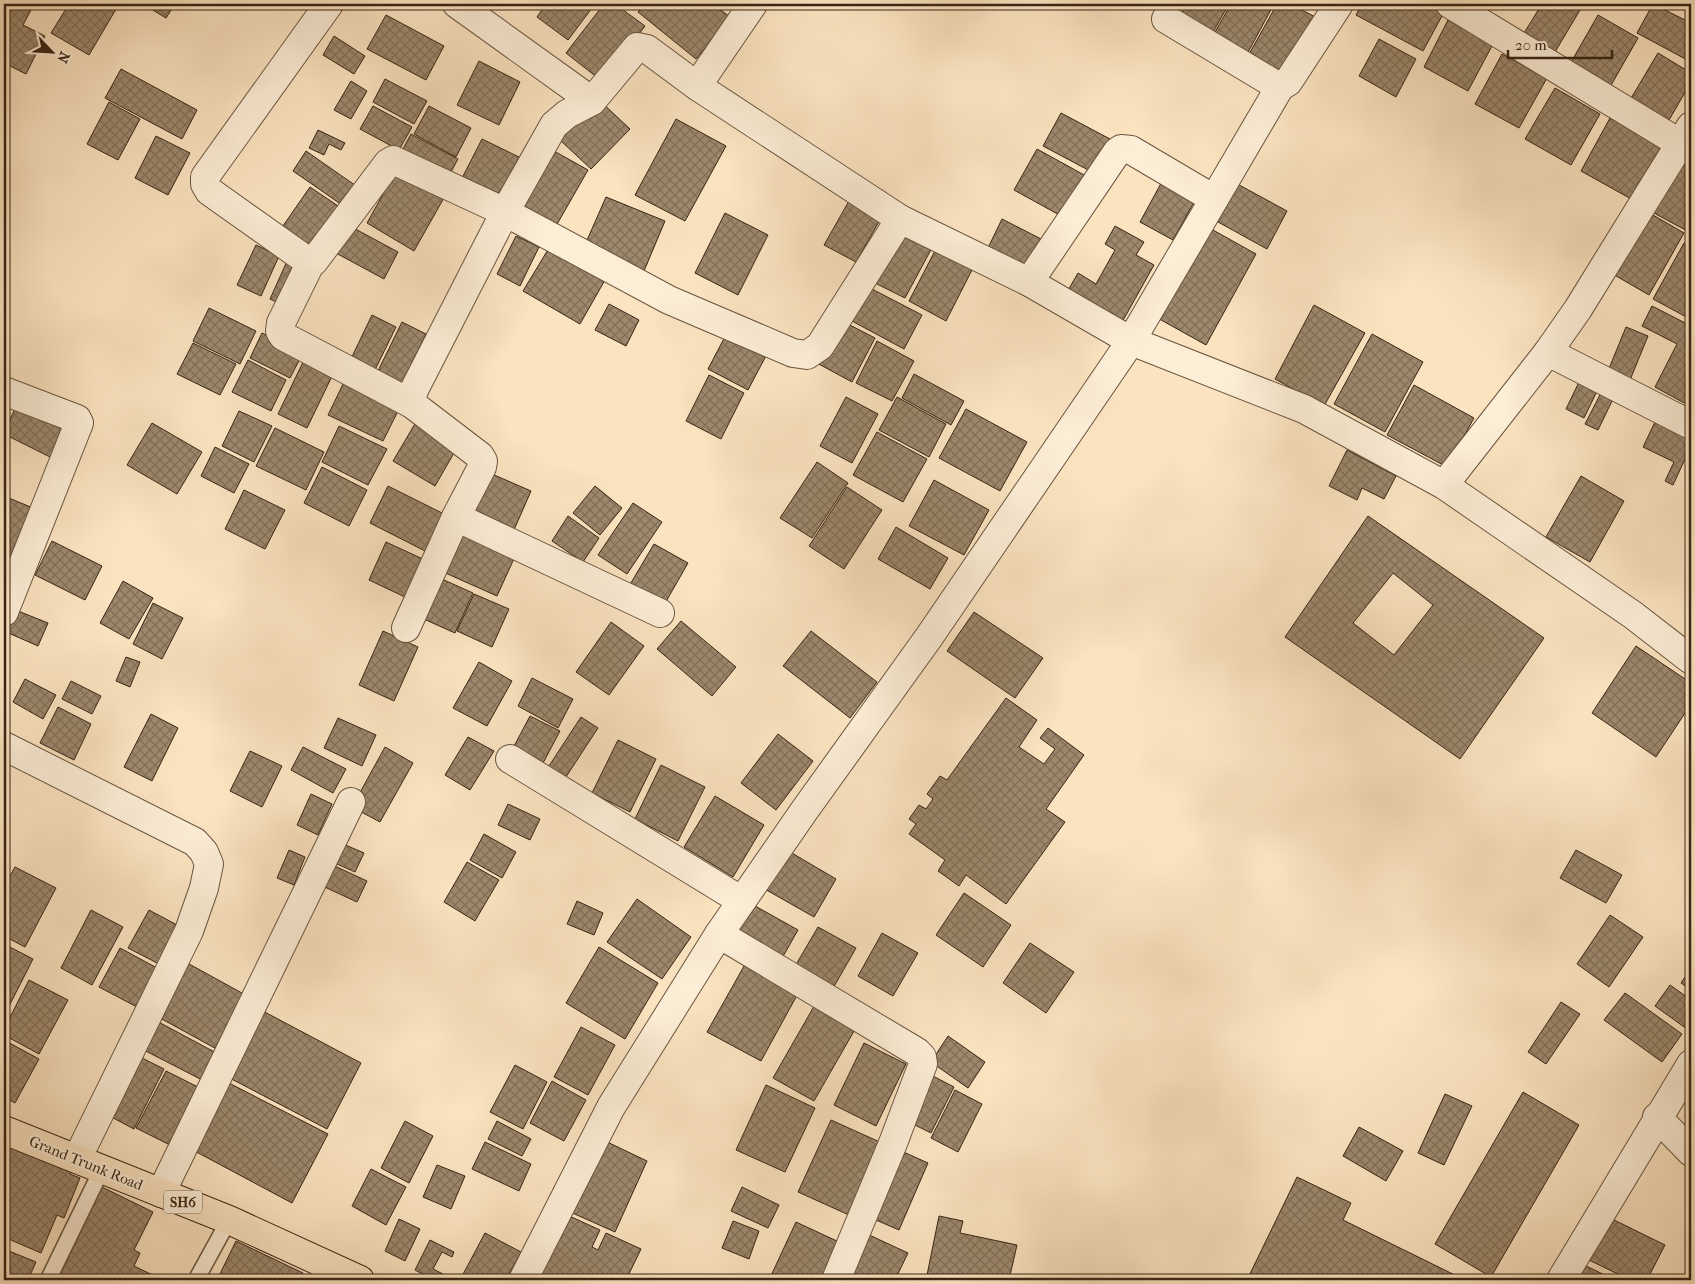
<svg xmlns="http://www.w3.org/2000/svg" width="1695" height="1284" font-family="'IM FELL French Canon',serif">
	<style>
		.building { fill: url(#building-cross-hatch); stroke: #382514; fill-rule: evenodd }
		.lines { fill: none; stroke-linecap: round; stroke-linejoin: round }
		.lane-casing { stroke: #69543f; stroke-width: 18 }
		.street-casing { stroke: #69543f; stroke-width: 30 }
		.primary-casing { stroke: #382514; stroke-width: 30 }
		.lane { stroke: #fcedd6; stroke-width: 15 }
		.street { stroke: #fcedd6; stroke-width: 28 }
		.primary { stroke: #fbe3c0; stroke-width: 28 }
		.labels { text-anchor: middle; stroke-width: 5; stroke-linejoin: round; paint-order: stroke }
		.shield { fill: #fcedd6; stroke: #73614e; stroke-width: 1 }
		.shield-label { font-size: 14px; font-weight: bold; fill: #382514 }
		.street-label { font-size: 15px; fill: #382514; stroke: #fcedd6 }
	</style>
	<defs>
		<pattern id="building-cross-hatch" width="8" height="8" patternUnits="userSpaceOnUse" patternTransform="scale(1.25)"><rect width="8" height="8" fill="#9d886d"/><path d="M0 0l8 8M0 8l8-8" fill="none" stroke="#816f58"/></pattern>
	</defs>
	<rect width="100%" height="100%" fill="#fbe3c0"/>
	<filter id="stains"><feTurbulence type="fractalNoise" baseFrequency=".004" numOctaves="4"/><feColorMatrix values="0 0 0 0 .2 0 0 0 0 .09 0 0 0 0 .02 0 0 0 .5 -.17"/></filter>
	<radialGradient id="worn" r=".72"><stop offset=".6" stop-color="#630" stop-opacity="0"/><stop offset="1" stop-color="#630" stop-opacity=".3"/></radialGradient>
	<g class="building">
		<polygon points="4,4 34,4 23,25 45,36 26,74 4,63"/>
		<polygon points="69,4 119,4 89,55 51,33"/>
		<polygon points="143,4 175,4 166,18"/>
		<polygon points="546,4 595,4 568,40 537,17"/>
		<polygon points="604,4 615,4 645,26 603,82 566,53"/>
		<polygon points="645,4 713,4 730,17 696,59 638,12"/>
		<polygon points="1153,4 1179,4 1173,15"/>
		<polygon points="1187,4 1229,4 1208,41 1176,23"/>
		<polygon points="1231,4 1274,4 1245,58 1211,39"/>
		<polygon points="1277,4 1291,4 1317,18 1284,76 1248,56"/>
		<polygon points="1362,4 1425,4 1443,14 1423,51 1356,15"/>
		<polygon points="1542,4 1583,5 1552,57 1521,38"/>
		<polygon points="1653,4 1691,23 1691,62 1637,33"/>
		<polygon points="386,15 444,46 426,80 367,49"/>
		<polygon points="1598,15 1638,38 1606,94 1566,71"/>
		<polygon points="1448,20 1493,44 1468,91 1424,67"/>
		<polygon points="334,36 365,56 354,74 323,55"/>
		<polygon points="1379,39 1416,59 1396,97 1359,76"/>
		<polygon points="1658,53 1691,73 1691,82 1665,127 1627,105"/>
		<polygon points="1502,54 1547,78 1519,128 1475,104"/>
		<polygon points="479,61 520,82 499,125 457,105"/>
		<polygon points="121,69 197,110 182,139 105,98"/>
		<polygon points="385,79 427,101 414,124 373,102"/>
		<polygon points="351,81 367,91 351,119 334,110"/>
		<polygon points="1555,88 1600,114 1571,165 1525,139"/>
		<polygon points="599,100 630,129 591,169 560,140"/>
		<polygon points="109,102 140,119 118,160 87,144"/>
		<polygon points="373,106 412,127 399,150 360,129"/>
		<polygon points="429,106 471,128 456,157 414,134"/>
		<polygon points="1061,113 1110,139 1092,172 1043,146"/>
		<polygon points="1610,118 1662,147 1633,200 1581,171"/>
		<polygon points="676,119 726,146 685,221 635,195"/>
		<polygon points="318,130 345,143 341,150 329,144 324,155 309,148"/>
		<polygon points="411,134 458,159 445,183 398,158"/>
		<polygon points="156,136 190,153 168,195 135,178"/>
		<polygon points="482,139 519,157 497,202 459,184"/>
		<polygon points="545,146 588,170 552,233 510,210"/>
		<polygon points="1691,146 1691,233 1654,213"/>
		<polygon points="1037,149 1086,176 1063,217 1014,190"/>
		<polygon points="306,151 359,188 345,207 293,171"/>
		<polygon points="397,169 445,196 414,251 367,223"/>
		<polygon points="1165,176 1198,195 1173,240 1140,222"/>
		<polygon points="1230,180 1287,211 1267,249 1209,217"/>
		<polygon points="310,187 341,208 307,257 276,236"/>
		<polygon points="606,197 665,221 644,271 584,247"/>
		<polygon points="849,201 881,218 856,262 824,245"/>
		<polygon points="1646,211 1684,233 1649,295 1611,273"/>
		<polygon points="725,213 768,235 738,295 695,273"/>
		<polygon points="1002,219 1045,241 1028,273 986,252"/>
		<polygon points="348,225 398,252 384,279 334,252"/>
		<polygon points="898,225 934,244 905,298 869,280"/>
		<polygon points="1204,225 1256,254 1206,345 1154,316"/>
		<polygon points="1115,226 1144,242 1136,255 1154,265 1121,324 1066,294 1078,273 1096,284 1115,250 1105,244"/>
		<polygon points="516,236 539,247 520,286 497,274"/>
		<polygon points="1684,243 1691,247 1691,317 1690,319 1653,299"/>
		<polygon points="256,245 279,256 261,296 237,285"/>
		<polygon points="937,247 974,266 946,321 909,301"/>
		<polygon points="549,248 605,280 580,324 523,291"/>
		<polygon points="288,259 303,265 285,306 270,299"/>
		<polygon points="870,288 922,315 904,349 852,321"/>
		<polygon points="609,304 639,320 626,346 595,330"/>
		<polygon points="1314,305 1365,333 1324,406 1275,379"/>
		<polygon points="1652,306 1691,326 1691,394 1686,404 1655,387 1677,344 1642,326"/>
		<polygon points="209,308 256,331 240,364 193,341"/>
		<polygon points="372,315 396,327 372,376 348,365"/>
		<polygon points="838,319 875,338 852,382 815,362"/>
		<polygon points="402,322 426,334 400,387 376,375"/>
		<polygon points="1626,327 1648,336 1630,380 1608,371"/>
		<polygon points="728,331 768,352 748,390 708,369"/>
		<polygon points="262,333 303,353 290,378 250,358"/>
		<polygon points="1372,334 1423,362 1385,432 1334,404"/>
		<polygon points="877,341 914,361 892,401 856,383"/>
		<polygon points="193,343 236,364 220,395 177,374"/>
		<polygon points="306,356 335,370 307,428 278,414"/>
		<polygon points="248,360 286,380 271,411 232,392"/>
		<polygon points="914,374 964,401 951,425 902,398"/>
		<polygon points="709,375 744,393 721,439 686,421"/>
		<polygon points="346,378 401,405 383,441 328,415"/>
		<polygon points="1581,378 1599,387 1584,418 1566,409"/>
		<polygon points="1414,385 1474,418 1447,467 1387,435"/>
		<polygon points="1601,393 1613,399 1598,430 1585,424"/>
		<polygon points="846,397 878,414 852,463 820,446"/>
		<polygon points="897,397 946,424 929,457 879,430"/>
		<polygon points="18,401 68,425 52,458 4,434"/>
		<polygon points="966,409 1027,442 1000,491 939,458"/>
		<polygon points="239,411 272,426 254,462 222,446"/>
		<polygon points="416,422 458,446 435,486 393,461"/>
		<polygon points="1655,422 1691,439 1691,446 1673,485 1665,481 1674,462 1643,447"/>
		<polygon points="152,423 202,452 177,494 127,465"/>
		<polygon points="339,426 387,449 368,485 322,462"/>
		<polygon points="275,428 324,452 306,490 256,466"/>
		<polygon points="877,432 927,459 903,502 853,475"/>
		<polygon points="215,447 249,464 234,493 201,476"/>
		<polygon points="1347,450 1396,476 1384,499 1362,488 1357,500 1329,486"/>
		<polygon points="817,462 848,483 812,538 780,518"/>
		<polygon points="322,467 367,490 349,526 304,503"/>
		<polygon points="485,471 531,491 510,539 464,519"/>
		<polygon points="1581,476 1624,501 1590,562 1546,537"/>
		<polygon points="934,480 989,510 964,555 909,526"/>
		<polygon points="388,486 444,514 425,551 370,523"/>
		<polygon points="595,486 622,508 600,535 573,513"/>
		<polygon points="847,487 882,510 844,569 809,546"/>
		<polygon points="244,490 285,510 265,549 225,529"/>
		<polygon points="4,496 33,508 9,563 4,560"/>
		<polygon points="633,503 662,522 627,574 598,555"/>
		<polygon points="568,516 599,538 583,562 552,541"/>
		<path d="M1368,516L1544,638L1460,759L1285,637ZM1393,573L1433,605L1394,655L1353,623Z"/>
		<polygon points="461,527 517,552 497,596 441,571"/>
		<polygon points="896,527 948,558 930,589 878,559"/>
		<polygon points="52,541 102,566 85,600 35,575"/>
		<polygon points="386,542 425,560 407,598 369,580"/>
		<polygon points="654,544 688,563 660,612 625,593"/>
		<polygon points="435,576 473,593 455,633 417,616"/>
		<polygon points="123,581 153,598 129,639 100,623"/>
		<polygon points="474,594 509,609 492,647 457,631"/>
		<polygon points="153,603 183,618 162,659 133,644"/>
		<polygon points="13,609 48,623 38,646 4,631"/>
		<polygon points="974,612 1043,658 1015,698 947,651"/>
		<polygon points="681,621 736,667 712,696 657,649"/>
		<polygon points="611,622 644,646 609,695 576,672"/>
		<polygon points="383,631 418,647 394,701 359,685"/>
		<polygon points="811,631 877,682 850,718 783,666"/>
		<polygon points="1636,646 1691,683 1691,704 1656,757 1592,713"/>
		<polygon points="126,657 140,662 130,687 116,681"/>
		<polygon points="479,662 512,681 487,726 453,708"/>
		<polygon points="532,678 573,699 558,728 518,706"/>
		<polygon points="25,679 56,695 43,719 13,702"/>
		<polygon points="71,681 101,696 92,714 62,699"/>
		<polygon points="1006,698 1037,720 1019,747 1044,764 1055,749 1040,738 1048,728 1084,755 1046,809 1065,822 1006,904 966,875 959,886 938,871 945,860 909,834 916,824 909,819 919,805 926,809 933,799 927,794 940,776 947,780"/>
		<polygon points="58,707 91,724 74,760 40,743"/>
		<polygon points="151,714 178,728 152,781 124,767"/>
		<polygon points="530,716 560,731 542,765 512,750"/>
		<polygon points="581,717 598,728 564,780 547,769"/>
		<polygon points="338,718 376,735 362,766 324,748"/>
		<polygon points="778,734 813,761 776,810 741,783"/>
		<polygon points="468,737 494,751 470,790 445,775"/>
		<polygon points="618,740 656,759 630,812 592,793"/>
		<polygon points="303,747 346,769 333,793 291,770"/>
		<polygon points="385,747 413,763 380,822 352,807"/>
		<polygon points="250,751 282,766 262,807 230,791"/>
		<polygon points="661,765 705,787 678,841 635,819"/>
		<polygon points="311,794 332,804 318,835 297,825"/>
		<polygon points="715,796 764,825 733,877 684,847"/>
		<polygon points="508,804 540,819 530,840 498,825"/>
		<polygon points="484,834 516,852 502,878 470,860"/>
		<polygon points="334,840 364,853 355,872 326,859"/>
		<polygon points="785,849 836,879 814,917 763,888"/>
		<polygon points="289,850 305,857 294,885 277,878"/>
		<polygon points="1576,850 1622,875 1606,903 1560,878"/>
		<polygon points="326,862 367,881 357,902 316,883"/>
		<polygon points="467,862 499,880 475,921 444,902"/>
		<polygon points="15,867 56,888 25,947 4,936 4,887"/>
		<polygon points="964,893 1011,925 983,967 936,935"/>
		<polygon points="637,899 691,937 662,979 607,942"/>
		<polygon points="577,901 603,913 594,935 567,924"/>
		<polygon points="748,902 798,930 781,960 731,932"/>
		<polygon points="91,910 123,927 92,985 61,968"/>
		<polygon points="149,910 179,926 159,964 128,948"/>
		<polygon points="1610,915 1643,937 1609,987 1577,964"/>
		<polygon points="818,927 856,948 832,990 794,968"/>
		<polygon points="882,933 918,953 893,996 858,976"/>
		<polygon points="1030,943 1074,972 1046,1013 1003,983"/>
		<polygon points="4,944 33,959 4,1016"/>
		<polygon points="599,947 658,983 625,1039 566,1003"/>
		<polygon points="120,948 157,968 137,1007 99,987"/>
		<polygon points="180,959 251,998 222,1052 151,1013"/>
		<polygon points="748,959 801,988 761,1061 707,1032"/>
		<polygon points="1691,968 1691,990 1681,983"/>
		<polygon points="29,980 68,1000 39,1054 4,1035 4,1029"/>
		<polygon points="1670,985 1691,1000 1691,1023 1687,1029 1655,1006"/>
		<polygon points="1625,993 1682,1034 1662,1062 1604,1020"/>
		<polygon points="817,1001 858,1024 814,1101 773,1078"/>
		<polygon points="1561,1002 1580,1014 1546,1064 1528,1052"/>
		<polygon points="259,1009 361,1063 327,1129 224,1075"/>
		<polygon points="151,1018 222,1056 208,1083 136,1046"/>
		<polygon points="581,1027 615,1045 588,1095 554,1077"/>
		<polygon points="948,1036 985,1062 968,1088 931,1062"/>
		<polygon points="4,1040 39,1059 15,1103 4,1097"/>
		<polygon points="864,1043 906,1064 876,1126 834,1105"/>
		<polygon points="132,1053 164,1069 134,1129 102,1112"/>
		<polygon points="515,1065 547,1082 523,1129 490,1112"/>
		<polygon points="166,1071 202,1089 172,1146 136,1128"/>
		<polygon points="931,1075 954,1087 931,1133 907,1121"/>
		<polygon points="225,1081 328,1134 292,1203 189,1148"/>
		<polygon points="552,1081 586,1100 564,1141 530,1123"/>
		<polygon points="766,1085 815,1108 785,1172 736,1150"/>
		<polygon points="955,1090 982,1104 958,1152 931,1138"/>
		<polygon points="1523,1092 1579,1125 1491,1277 1435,1244"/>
		<polygon points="1445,1094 1472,1106 1444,1165 1418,1153"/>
		<polygon points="831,1120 882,1143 849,1215 798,1192"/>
		<polygon points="405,1121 433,1136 409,1183 381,1168"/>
		<polygon points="497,1121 531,1139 522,1156 488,1139"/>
		<polygon points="1359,1127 1403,1151 1386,1181 1343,1156"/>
		<polygon points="601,1139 647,1161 615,1232 568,1211"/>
		<polygon points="4,1141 73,1166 70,1174 80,1178 64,1218 57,1215 41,1253 4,1237"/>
		<polygon points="485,1142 531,1164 519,1191 472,1169"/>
		<polygon points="899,1150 928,1163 899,1230 869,1217"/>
		<polygon points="437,1165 465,1176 451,1209 423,1197"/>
		<polygon points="371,1169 406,1187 386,1225 352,1206"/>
		<polygon points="1297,1177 1351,1203 1343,1220 1465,1280 1369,1280 1358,1275 1355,1280 1247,1280"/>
		<polygon points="102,1187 153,1212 134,1250 140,1253 134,1266 163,1280 66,1280 59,1277"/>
		<polygon points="742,1187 779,1205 768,1228 731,1211"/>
		<polygon points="567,1215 600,1230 592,1247 598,1250 606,1233 641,1249 626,1280 589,1280 585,1278 584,1280 537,1280"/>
		<polygon points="939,1216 963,1221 960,1233 1017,1245 1009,1280 926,1280"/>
		<polygon points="1608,1217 1665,1245 1647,1280 1630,1280 1587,1259"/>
		<polygon points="399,1219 420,1229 405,1261 385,1251"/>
		<polygon points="733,1221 759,1231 749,1259 722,1248"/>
		<polygon points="796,1222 839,1242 822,1280 769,1280"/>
		<polygon points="485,1233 521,1252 506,1280 460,1280"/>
		<polygon points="867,1234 908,1253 895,1280 846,1280"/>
		<polygon points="430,1240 454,1252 452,1257 442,1252 433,1269 443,1274 440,1280 434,1280 415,1270"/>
		<polygon points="236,1241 303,1273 299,1280 217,1280"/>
		<polygon points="4,1249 36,1262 28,1280 4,1280"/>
		<polygon points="1580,1263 1615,1280 1572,1280"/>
	</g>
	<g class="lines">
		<defs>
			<g id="lane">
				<polyline points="48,1280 102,1169"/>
				<polyline points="196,1280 229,1220"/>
			</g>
			<g id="street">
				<polyline points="329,4 205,177 205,184 209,191 309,262 314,261 388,163 393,160 505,212 669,300 793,353 807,355 820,346 900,219"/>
				<polyline points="457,4 592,101 637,47 647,49 697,86 900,219 1029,282 1131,341 1304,409 1444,485 1633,615 1691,660"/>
				<polyline points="1450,4 1681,144"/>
				<polyline points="1166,19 1276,85 1283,85 1288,82 1339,4"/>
				<polyline points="697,86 753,4"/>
				<polyline points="311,262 281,323 280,331 283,336 412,404"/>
				<polyline points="1029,282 1117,152 1121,149 1131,150 1214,199"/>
				<polyline points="1548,352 1691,425"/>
				<polyline points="4,391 72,417 77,419 79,423 4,612"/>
				<polyline points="1444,485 1548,352 1578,309 1691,126"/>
				<polyline points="456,517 660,613"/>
				<polyline points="406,628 456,517 482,467 483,461 480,456 412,404 413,392 505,212 554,125 567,114 592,101"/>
				<polyline points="4,746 195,842 204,852 209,864 204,888 189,931 77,1159"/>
				<polyline points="510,759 742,901"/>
				<polyline points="719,934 917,1052 922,1057 923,1064 893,1143 836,1280"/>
				<polyline points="1657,1117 1691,1152"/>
				<polyline points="161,1193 351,802"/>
				<polyline points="523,1280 611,1107 719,934 804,811 929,637 1131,341 1281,85"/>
				<polyline points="1561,1280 1691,1064"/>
			</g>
			<polyline id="primary" points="4,1130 229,1220 360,1280"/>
		</defs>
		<use href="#lane" class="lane-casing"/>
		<use href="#street" class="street-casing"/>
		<use href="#primary" class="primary-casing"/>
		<use href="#lane" class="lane"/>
		<use href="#street" class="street"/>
		<use href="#primary" class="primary"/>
	</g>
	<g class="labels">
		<rect class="shield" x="164" y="1190.5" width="38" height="23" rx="4"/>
		<g class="shield-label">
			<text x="183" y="1207">SH6</text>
		</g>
		<g class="street-label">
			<text transform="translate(86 1163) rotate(22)" y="5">Grand Trunk Road</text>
		</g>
	</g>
	<rect width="1695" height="1284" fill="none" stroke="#fbe3c0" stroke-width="20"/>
	<rect x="5" y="5" width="1685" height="1274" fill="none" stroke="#382514" stroke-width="2.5"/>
	<rect x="10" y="10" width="1675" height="1264" fill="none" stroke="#382514"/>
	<g transform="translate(52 52) rotate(115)" stroke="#fcedd6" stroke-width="4" paint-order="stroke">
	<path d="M0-4L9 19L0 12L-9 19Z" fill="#382514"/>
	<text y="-8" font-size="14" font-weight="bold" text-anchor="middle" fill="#382514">N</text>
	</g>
	<path d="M1508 50v8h104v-8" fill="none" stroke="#382514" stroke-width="2.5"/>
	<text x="1515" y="50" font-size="15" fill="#382514" stroke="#fcedd6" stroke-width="4" paint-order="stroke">20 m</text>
	<rect width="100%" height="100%" filter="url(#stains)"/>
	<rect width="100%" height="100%" fill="url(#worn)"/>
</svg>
